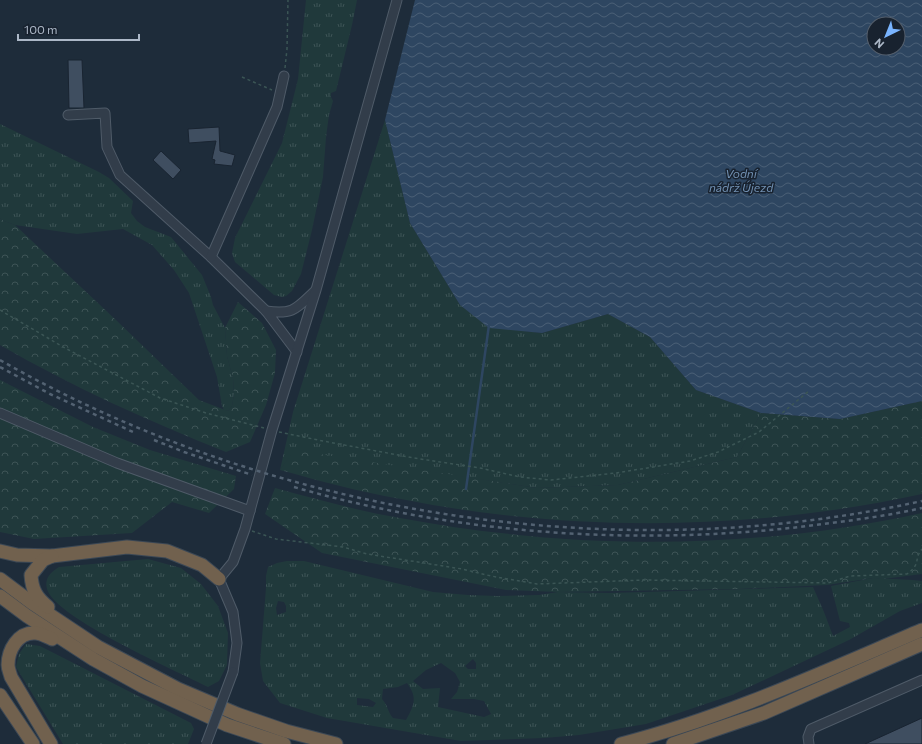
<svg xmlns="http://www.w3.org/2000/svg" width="922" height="744" font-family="Commissioner,sans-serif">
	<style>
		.grass { fill: url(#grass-tufts); fill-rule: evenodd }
		.forest { fill: url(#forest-crowns) }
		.water { fill: url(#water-waves); fill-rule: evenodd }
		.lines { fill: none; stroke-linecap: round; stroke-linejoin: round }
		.stream { stroke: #2e4661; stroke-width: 2.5 }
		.building { fill: #3f4e60; stroke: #192431 }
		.minor-casing { stroke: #4f5b68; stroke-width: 11 }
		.highway-casing { stroke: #3c4855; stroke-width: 15 }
		.path { stroke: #3b5555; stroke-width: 1.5; stroke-dasharray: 3 3; stroke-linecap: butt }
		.minor { stroke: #323d4a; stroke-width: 9 }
		.highway { stroke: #71614e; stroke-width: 13 }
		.rail { stroke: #536272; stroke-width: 2.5; stroke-dasharray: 4 4; stroke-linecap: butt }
		.minor-bridge-casing { stroke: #4f5b68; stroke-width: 11; stroke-linecap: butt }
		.minor-bridge { stroke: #323d4a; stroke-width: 9 }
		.labels { text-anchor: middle; stroke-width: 3; stroke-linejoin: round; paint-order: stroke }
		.water-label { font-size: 12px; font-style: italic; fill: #7190b2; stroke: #18222f }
	</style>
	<defs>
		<pattern id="grass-tufts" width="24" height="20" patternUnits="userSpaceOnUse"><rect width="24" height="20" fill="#20393b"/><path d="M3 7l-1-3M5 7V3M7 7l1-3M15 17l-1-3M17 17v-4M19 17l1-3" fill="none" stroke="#3e5456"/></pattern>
		<pattern id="forest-crowns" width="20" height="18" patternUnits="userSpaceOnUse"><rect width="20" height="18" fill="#20393b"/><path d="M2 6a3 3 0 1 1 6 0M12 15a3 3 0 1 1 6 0" fill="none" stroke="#3e5456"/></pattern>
		<pattern id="water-waves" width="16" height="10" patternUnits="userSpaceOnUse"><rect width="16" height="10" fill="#2e4661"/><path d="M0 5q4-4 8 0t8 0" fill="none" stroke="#4a5f76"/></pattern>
	</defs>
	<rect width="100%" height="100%" fill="#1e2c3a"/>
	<g class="grass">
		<polygon points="306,0 357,0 352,25 336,91 331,93 331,97 333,101 329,115 326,137 323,177 312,230 301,274 292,291 286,296 282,297 274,295 235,262 232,253 235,238 282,143 298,79"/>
		<polygon points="385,120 410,223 460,305 489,327 542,333 608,314 650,337 696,390 761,413 737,457 618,485 537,488 294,451 280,470 293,412"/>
		<polygon points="0,124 99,172 109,178 133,201 131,213 137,221 145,227 171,237 202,275 211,297 213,305 225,328 227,356 233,378 234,394 232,406 228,411 224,410 222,406 217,377 189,293 174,270 152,245 123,229 77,234 15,225 4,221 0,218"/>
		<path d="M148,559L181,568L201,584L218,606L228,633L227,665L219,681L208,687C179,672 55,618 47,589C44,578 51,572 59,567Z"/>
		<path d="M287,561H304L433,592L468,595L497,596L539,595L558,592L609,593L813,587L824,612L833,636L850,627L849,623L840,621L831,586L873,578L913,580L922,581V603L900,611L849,640L732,695L646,724L579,735L544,738L461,741L327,718L280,703L263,681L260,663L266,588V576L268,567L277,563ZM278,601L284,602L286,606V612L277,615L276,608ZM473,659L476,663V669H468L465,666ZM441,663L455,673L460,682L457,692L451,699H474L484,701L491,714L484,717L438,707L440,688L423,689L413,681L426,670ZM407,683C418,698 414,705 406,720L393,718C387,711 389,707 382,699L383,689L398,687ZM357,698L369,699L376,703L373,707L357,705Z"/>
		<polygon points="26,644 40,646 191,723 194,729 188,744 63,744 16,667 19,654"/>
	</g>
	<g class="forest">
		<path d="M0,218L4,221L15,225L116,320L199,400L228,411L232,406L234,394L233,378L227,356L225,328L238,302L262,323L276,350L275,373L266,405L250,442L226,452C148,421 73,387 0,345Z"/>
		<polygon points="0,380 93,427 150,450 236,476 234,489 209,513 172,502 132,533 34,539 0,532"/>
		<path d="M922,401V494C754,531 570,533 401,499C360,492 320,481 280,470L294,450L537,488L618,485L737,457L761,413L840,419Z"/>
		<path d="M275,488C316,499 358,511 400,518C571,550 751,551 922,513V574L883,579L873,578L827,585L738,589L558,592L506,590L322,553L265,514Z"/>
	</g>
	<path class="water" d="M415,0H922V401L840,419L761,413L696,390L650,337L608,314L542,333L489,328L460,305L410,223L385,120ZM874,24H898V48H874Z"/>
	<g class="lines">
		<polyline class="stream" points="466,489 489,325"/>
	</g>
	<g class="building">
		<polygon points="68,60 82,60 84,108 69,108"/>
		<polygon points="219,127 220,151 235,155 232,166 214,164 215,160 212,159 216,141 189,143 188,129"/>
		<polygon points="161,151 181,170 173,179 153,160"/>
		<polygon points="922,718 922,744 865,744"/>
	</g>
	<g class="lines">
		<defs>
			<g id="minor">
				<polyline points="68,115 105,113 107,147 120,175 211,257 266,311"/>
				<polyline points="211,257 277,107 284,76"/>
				<path d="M297,352L266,311C293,315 296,309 315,291"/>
				<polyline points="0,413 117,463 250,511"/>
				<polyline points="233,672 237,643 233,612 219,579 233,562 245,529 272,430 316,290 397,0"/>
				<polyline points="809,744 808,737 811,729 922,680"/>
			</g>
			<g id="highway">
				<polyline points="0,551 17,555 52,556 127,547 167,551 202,565 219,579"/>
				<polyline points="0,579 32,603 98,647 178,689 237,714 286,731 336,744"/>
				<polyline points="0,596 27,616 93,659 142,686 227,725 284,744"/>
				<path d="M48,607C36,597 32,590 31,575L43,560L52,556"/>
				<polyline points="0,695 33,744"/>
				<path d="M51,744L11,677C10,673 8,669 8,665C8,650 18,632 35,633C41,633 47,637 52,639"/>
				<path d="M621,744C726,717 823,672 922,630"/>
				<polyline points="673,744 764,713 922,644"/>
			</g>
		</defs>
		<use href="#minor" class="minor-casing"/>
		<use href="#highway" class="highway-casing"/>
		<g class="path">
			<polyline points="285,68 287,49 288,0"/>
			<polyline points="242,77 272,90"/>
			<polyline points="0,310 65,348 160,398 206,413 264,428"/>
			<polyline points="279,432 323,441 414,458 480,468 520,477 551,480 616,473 690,461 718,452 759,432 809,391"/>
			<path d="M252,531L276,539L343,547L367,554L462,569L491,576L537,584L645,580L828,583L850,576L907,574C922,563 913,560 922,549"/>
		</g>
		<use href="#minor" class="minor"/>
		<use href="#highway" class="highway"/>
		<g class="rail">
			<path d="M0,360C273,516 615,569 922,501"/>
			<polyline points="0,367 50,394 133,432"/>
			<polyline points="154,440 184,452 252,475"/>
			<path d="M294,487C457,534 631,546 799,527C840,522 882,517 922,508"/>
		</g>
		<defs>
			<polyline id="minor-bridge" points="206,744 233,672"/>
		</defs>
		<use href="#minor-bridge" class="minor-bridge-casing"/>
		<use href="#minor-bridge" class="minor-bridge"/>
	</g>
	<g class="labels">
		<g class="water-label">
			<text x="741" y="178">Vodní<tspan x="741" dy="14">nádrž Újezd</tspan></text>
		</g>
	</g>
	<g transform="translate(886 36) rotate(223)"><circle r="19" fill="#18222f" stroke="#535e6c"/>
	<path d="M0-3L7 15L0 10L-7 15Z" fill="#79b4ff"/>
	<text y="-6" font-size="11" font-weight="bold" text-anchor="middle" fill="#acb8c7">N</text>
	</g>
	<path d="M18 34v6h121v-6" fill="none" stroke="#acb8c7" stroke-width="2"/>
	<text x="24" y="34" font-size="12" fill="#acb8c7" stroke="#18222f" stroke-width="3" paint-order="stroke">100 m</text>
</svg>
